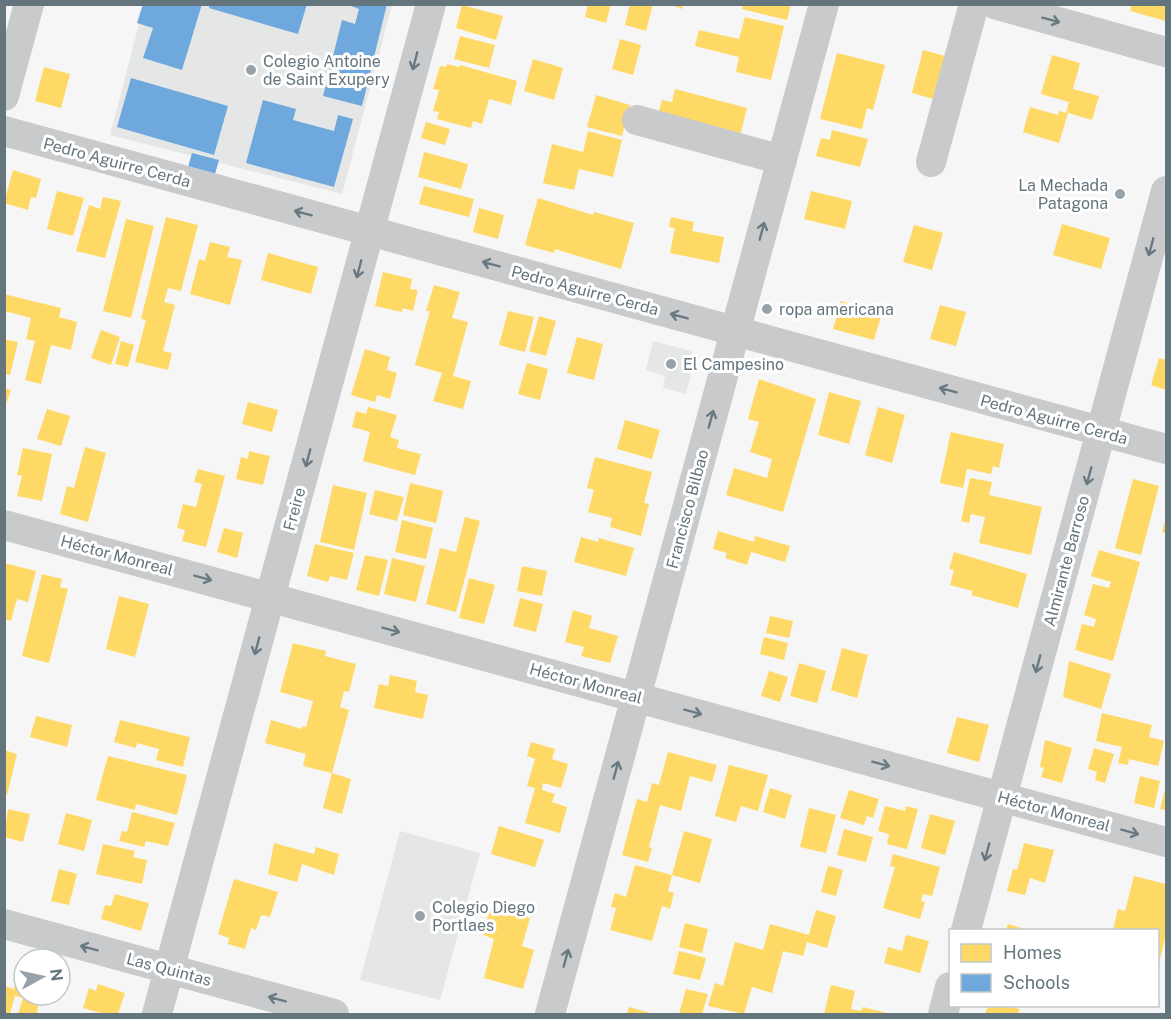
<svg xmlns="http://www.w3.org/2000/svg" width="1171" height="1019" font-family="'Public Sans',sans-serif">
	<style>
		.built { fill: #e5e7e6 }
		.homes { fill: #ffd966 }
		.schools { fill: #6fa8dc }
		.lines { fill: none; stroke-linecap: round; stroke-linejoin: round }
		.minor { stroke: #c9cacb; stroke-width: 30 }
		.oneway { stroke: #697982 }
		.poi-dot { fill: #97a2a8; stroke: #fff; stroke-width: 2 }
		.labels { text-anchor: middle; stroke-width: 6; stroke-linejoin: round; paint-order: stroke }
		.poi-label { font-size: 16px; fill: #64757e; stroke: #fff; text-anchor: start }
		.street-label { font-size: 16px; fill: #64757e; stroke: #fff }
	</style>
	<rect width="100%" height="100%" fill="#f6f6f6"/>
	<g class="built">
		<polygon points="144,5 392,5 342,194 110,135"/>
		<polygon points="653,341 691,351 695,358 686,394 663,388 665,376 646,370"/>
		<polygon points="400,831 480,853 440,1000 360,980"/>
	</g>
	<g class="homes">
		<polygon points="588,4 611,4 606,23 585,17"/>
		<polygon points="630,4 653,4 646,31 625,25"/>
		<polygon points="669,4 683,4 682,9"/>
		<polygon points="743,4 791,4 787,20 742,9"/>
		<polygon points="1132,4 1166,4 1166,21 1130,11"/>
		<polygon points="462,5 503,16 496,40 456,28"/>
		<polygon points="745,17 784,26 771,80 736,72 739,57 695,46 699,30 739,39"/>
		<polygon points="460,36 495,45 489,68 454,59"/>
		<polygon points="620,39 641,45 633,75 612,69"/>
		<polygon points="923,50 949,57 937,100 912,93"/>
		<polygon points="837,53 885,65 873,110 867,108 862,129 820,119"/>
		<polygon points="1052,55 1080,63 1073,89 1099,96 1092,120 1068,113 1059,143 1023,132 1030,107 1058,115 1059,111 1066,113 1069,102 1041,94"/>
		<polygon points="533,59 563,68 554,100 524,91"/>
		<polygon points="447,64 459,67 460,65 517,81 511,105 489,99 482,124 473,121 471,128 437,119 439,112 433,111 439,90 433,89 440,66 446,67"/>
		<polygon points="44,67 70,74 61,108 35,101"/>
		<polygon points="675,89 747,108 739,140 666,121 668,113 659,111 662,100 672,102"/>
		<polygon points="596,95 630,105 622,136 587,127"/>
		<polygon points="426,122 450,129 445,145 421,138"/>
		<polygon points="832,130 868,139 860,167 816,156 821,138 830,140"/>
		<polygon points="588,131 622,140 613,177 579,169 574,190 543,183 552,144 583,152"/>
		<polygon points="424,152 468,164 461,189 418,177"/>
		<polygon points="13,170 41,179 36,198 31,197 28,210 4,203"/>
		<polygon points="424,186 474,199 469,217 419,204"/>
		<polygon points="57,191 84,198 73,236 47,229"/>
		<polygon points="811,191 852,201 845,229 804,219"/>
		<polygon points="103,197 121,201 105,258 76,251 89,205 100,209"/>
		<polygon points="538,198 593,215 594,212 634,223 621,269 555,249 554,253 525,245"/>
		<polygon points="479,208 504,215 498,239 473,232"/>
		<polygon points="166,217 198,225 181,291 168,288 164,302 175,305 163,351 172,353 168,370 135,362 146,320 141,319"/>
		<polygon points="671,217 694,222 692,231 724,237 719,263 670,253 675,228 669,227"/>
		<polygon points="126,219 154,226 131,318 103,311"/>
		<polygon points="1062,224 1110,238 1101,269 1053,255"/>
		<polygon points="914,225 943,233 932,270 903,262"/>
		<polygon points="210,242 230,247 227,257 242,260 230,305 190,294 199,259 205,261"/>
		<polygon points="268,253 318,267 311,294 261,280"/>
		<polygon points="383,272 412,279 410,289 418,290 413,311 403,308 402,312 375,306"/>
		<polygon points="434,285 460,292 452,318 468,322 453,376 471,381 463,409 433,401 442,373 415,365 430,311 426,311"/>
		<polygon points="4,294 61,308 59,317 77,322 71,350 51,345 41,384 25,380 35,341 26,339 31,318 4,311"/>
		<polygon points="841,301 882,313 874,340 833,329"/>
		<polygon points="940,305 966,312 956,346 930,339"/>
		<polygon points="508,311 534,317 525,352 499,345"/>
		<polygon points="539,316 556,321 546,356 529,351"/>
		<polygon points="101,330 120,337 111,365 91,358"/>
		<polygon points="577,337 603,344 594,380 567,373"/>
		<polygon points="4,339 18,342 10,375 4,374"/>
		<polygon points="121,341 134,345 128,367 115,364"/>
		<polygon points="365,349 390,357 387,370 397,373 390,399 377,395 375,402 351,395"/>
		<polygon points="1159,358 1166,360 1166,390 1151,385"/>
		<polygon points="527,363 548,369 540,400 518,394"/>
		<polygon points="759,379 816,399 783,512 726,495 734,468 767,478 772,459 750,452 759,422 748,419"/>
		<polygon points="4,388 11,390 5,407 4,407"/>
		<polygon points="829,392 861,401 849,444 818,435"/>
		<polygon points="248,402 278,410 272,432 242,424"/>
		<polygon points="368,407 397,415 390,437 399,440 397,448 421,454 415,475 363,461 370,432 352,427 356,411 366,414"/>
		<polygon points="878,407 905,415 892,463 865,455"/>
		<polygon points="47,409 70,416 61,446 37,439"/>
		<polygon points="625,420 660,430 652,459 617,449"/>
		<polygon points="951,432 1004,444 999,468 993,466 991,474 967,469 963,488 940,483"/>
		<polygon points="85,447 106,453 88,522 60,514 67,486 74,488"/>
		<polygon points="23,448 52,454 42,501 17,496 22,476 17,475"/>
		<polygon points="249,451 270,456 263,485 236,479 241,457 248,459"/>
		<polygon points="595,457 652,472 644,503 649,504 641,536 610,527 612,518 588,512 594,490 587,488"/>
		<polygon points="198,469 225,476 206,547 182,541 185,530 177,528 183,504 196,507 202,484 194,482"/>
		<polygon points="970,478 992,482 989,495 1042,507 1031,555 979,543 985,517 971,514 969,523 961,521"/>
		<polygon points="1133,479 1159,486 1141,555 1115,548"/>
		<polygon points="410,483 443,491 436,523 403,515"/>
		<polygon points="333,485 367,493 354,550 320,542"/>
		<polygon points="375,490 404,497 397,521 369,514"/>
		<polygon points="465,517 480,521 456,612 426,604 440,548 456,552"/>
		<polygon points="1166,517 1166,533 1162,532"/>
		<polygon points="402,520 433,528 426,559 395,552"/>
		<polygon points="224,528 243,533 237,558 217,552"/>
		<polygon points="718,531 754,542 755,536 790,546 785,562 751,552 747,565 725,558 727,553 713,549"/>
		<polygon points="581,537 598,542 599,538 634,548 626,576 574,562"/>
		<polygon points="315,544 354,553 347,580 330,576 328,582 307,576"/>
		<polygon points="1099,550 1140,562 1113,661 1075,650 1082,624 1094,627 1096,619 1084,615 1093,584 1109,588 1111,582 1091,576"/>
		<polygon points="954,552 1027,574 1018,608 971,595 973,591 950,585 954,570 949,569"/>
		<polygon points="365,555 388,560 379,596 356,590"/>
		<polygon points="392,558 425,566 416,602 384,594"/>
		<polygon points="4,563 36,571 28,602 17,599 11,621 4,619"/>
		<polygon points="522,566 547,571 542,596 517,591"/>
		<polygon points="42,574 62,579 60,587 68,589 49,663 22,656"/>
		<polygon points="469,578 495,585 484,624 459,618"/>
		<polygon points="119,596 149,604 135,657 106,649"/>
		<polygon points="520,598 543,604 536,632 513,626"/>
		<polygon points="573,610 592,616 589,628 618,636 610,663 581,656 584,647 565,642"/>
		<polygon points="770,616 793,621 789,638 766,633"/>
		<polygon points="764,637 788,643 784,660 760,654"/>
		<polygon points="293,643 326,651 325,656 356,664 349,692 344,691 340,707 349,710 332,773 303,766 306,754 265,743 271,720 302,729 302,726 306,727 313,701 280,692"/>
		<polygon points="842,648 868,655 857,698 831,690"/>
		<polygon points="1069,661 1111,674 1101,709 1063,697"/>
		<polygon points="799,663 826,671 817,703 790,696"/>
		<polygon points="769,671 788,677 780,702 761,696"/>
		<polygon points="390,675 417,681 415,692 428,695 423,719 374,708 379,684 388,686"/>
		<polygon points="1102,713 1152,725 1149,737 1164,741 1158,766 1129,759 1128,765 1118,763 1122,747 1096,741"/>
		<polygon points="36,716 72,725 67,747 30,737"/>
		<polygon points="957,717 989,725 979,762 947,753"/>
		<polygon points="120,720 190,737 183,767 156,760 159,749 137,743 136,748 114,742"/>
		<polygon points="1045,740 1072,748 1062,783 1041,777 1044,768 1040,767"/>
		<polygon points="531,742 555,749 552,759 568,764 561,788 543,783 542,790 555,794 552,802 567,807 560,833 525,823 535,788 527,786 535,759 527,756"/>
		<polygon points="1094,748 1114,754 1105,783 1095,780 1097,772 1088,769"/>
		<polygon points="4,750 17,754 7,795 4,794"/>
		<polygon points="668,752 717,765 712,782 690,776 681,811 660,805 649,847 652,848 648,862 622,855 637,799 647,802 652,783 659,785"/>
		<polygon points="108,756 187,775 177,815 136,804 135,810 96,800"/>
		<polygon points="729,765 768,775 758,811 741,806 736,822 715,816"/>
		<polygon points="332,773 351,779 342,814 323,808"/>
		<polygon points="1140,776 1160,781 1154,808 1134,803"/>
		<polygon points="1166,786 1166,810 1160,809"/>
		<polygon points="770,788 792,795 785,819 763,812"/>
		<polygon points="849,790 879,799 873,818 867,816 864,825 840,818"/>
		<polygon points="885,806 905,811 906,806 918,809 907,849 887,844 889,834 878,831"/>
		<polygon points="809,808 836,815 826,853 800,847"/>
		<polygon points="8,809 30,814 23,842 4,837"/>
		<polygon points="132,812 175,823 168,846 146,841 144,847 119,841 122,831 127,832"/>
		<polygon points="66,813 92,820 84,851 58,844"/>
		<polygon points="930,814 955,821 945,855 921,848"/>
		<polygon points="499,826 544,840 535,867 491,854"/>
		<polygon points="844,829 873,837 866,862 837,855"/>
		<polygon points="684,831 712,839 700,883 672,875"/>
		<polygon points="274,843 314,854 316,847 339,854 334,875 302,864 297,882 268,874"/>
		<polygon points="1024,843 1054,850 1045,883 1030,878 1025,895 1007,891 1013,869 1017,870"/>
		<polygon points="103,844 135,851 133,857 147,860 142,884 96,874"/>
		<polygon points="893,854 940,867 932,896 923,894 921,901 925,902 920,919 883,908 895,867 890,866"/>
		<polygon points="635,865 672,875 668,891 674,893 670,909 662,906 652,941 610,930 616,908 611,907 615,893 626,897"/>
		<polygon points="828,866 843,870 836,896 821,892"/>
		<polygon points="59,869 77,874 69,905 51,901"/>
		<polygon points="1134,876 1166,884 1166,934 1158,968 1158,930 1113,930 1118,909 1125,911"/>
		<polygon points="234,879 278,892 270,917 261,915 256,930 251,928 245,949 228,944 229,938 218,934"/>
		<polygon points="115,894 149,903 141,931 101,919 105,905 111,906"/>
		<polygon points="490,907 530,918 522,946 534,950 523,989 484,978 494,939 483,935"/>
		<polygon points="816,910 836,916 827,948 807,942 803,956 783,951 772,993 752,987 744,1014 708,1006 715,983 723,986 735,942 763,950 770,924 809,935"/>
		<polygon points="685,923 708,929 702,953 679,947"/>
		<polygon points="1008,924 1028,930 1006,930"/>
		<polygon points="906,935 929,941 920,973 884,963 888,947 902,951"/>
		<polygon points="679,951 706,958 700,980 673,974"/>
		<polygon points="21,963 24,964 24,995 40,995 37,1014 18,1014 23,998 15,996 10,1014 4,1014 4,986 14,989"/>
		<polygon points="98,984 125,993 118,1014 104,1014 83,1008 89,988 96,991"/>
		<polygon points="831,985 855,991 851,1009 861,1011 863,1007 891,1014 824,1014"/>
		<polygon points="686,989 708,994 702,1014 679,1014"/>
		<polygon points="988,1006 1007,1006 1020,1009 1018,1014 985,1014"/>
		<polygon points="629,1007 654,1014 627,1014"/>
	</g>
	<g class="schools">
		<polygon points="143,4 202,4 182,70 143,58 153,28 137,23"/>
		<polygon points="210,4 307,4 298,34 209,8"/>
		<polygon points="346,4 387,4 362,106 323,96 342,20 355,24 359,9"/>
		<polygon points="131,78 228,106 214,155 117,127"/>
		<polygon points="263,100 296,109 293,120 334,131 338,115 353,119 334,187 246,163"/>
		<polygon points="192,153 219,160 215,174 188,167"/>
	</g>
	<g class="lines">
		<g class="minor">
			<polyline points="994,4 1166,52"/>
			<polyline points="4,96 29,4"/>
			<polyline points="637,120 782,160"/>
			<polyline points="4,131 1166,449"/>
			<polyline points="931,162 974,4"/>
			<polyline points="4,525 1166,842"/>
			<polyline points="4,924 334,1014"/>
			<polyline points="966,930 1166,191"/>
			<polyline points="157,1014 431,4"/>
			<polyline points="550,1014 824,4"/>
			<polyline points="943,1014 950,987"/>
		</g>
	</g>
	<defs><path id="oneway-shaft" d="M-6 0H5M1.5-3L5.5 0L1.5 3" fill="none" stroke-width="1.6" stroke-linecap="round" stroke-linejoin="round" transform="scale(1.5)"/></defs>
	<g class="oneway">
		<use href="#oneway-shaft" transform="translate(1051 20) rotate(15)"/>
		<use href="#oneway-shaft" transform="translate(415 61) rotate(105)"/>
		<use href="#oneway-shaft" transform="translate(303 213) rotate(-165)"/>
		<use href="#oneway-shaft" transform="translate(762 231) rotate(-75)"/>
		<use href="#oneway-shaft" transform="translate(1151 247) rotate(105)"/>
		<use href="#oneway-shaft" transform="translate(491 264) rotate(-165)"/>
		<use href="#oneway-shaft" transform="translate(359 269) rotate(105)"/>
		<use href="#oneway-shaft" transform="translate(679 316) rotate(-165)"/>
		<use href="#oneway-shaft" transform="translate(948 390) rotate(-165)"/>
		<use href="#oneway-shaft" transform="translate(711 419) rotate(-75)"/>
		<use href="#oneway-shaft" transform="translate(308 458) rotate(105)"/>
		<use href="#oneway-shaft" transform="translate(1089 476) rotate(105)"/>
		<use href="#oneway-shaft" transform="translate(203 578) rotate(15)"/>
		<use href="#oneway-shaft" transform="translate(391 630) rotate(15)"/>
		<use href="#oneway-shaft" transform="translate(257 646) rotate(105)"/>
		<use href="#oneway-shaft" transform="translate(1038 664) rotate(105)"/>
		<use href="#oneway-shaft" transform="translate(693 712) rotate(15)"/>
		<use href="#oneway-shaft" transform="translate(881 764) rotate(15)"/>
		<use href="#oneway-shaft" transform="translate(616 770) rotate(-75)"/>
		<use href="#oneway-shaft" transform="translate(1130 832) rotate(15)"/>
		<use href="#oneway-shaft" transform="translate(987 852) rotate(105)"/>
		<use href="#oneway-shaft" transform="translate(89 948) rotate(-165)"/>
		<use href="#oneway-shaft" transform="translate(566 958) rotate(-75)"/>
		<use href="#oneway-shaft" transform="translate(277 999) rotate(-165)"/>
	</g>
	<g class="poi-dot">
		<circle cx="251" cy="70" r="6"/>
		<circle cx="1120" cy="194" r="6"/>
		<circle cx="767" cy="309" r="6"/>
		<circle cx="671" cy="364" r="6"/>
		<circle cx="420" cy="916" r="6"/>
	</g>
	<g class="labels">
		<g class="poi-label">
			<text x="263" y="67">Colegio Antoine<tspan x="263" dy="18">de Saint Exupery</tspan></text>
			<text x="1108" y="191" text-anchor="end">La Mechada<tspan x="1108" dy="18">Patagona</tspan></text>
			<text x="779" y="315">ropa americana</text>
			<text x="683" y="370">El Campesino</text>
			<text x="432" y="913">Colegio Diego<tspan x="432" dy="18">Portlaes</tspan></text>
		</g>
		<g class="street-label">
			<text transform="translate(117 162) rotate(15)" y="6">Pedro Aguirre Cerda</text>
			<text transform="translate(585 290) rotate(15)" y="6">Pedro Aguirre Cerda</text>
			<text transform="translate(1054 419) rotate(15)" y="6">Pedro Aguirre Cerda</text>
			<text transform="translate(294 509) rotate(-75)" y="6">Freire</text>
			<text transform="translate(687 509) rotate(-75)" y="6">Francisco Bilbao</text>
			<text transform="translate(117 555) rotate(15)" y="6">Héctor Monreal</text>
			<text transform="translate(1066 561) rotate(-75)" y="6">Almirante Barroso</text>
			<text transform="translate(586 683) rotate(15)" y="6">Héctor Monreal</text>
			<text transform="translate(1054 811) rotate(15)" y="6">Héctor Monreal</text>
			<text transform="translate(169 969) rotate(15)" y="6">Las Quintas</text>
		</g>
	</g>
	<rect width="1171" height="1019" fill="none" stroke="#64757e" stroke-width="12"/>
	<rect x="949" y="929" width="210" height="78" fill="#ffffff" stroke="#c1c8cb" stroke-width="1.5"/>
	<rect x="961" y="944" width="30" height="18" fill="#ffd966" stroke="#c1c8cb" stroke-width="1.5"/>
	<text x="1003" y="959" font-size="18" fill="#64757e">Homes</text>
	<rect x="961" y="974" width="30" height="18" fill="#6fa8dc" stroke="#c1c8cb" stroke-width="1.5"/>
	<text x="1003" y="989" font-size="18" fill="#64757e">Schools</text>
	<g transform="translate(42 977) rotate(82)"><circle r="28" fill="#ffffff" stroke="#c1c8cb" stroke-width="1.5"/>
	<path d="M0-4.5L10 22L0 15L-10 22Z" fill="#97a2a8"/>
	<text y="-9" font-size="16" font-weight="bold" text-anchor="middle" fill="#64757e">N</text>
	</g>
</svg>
